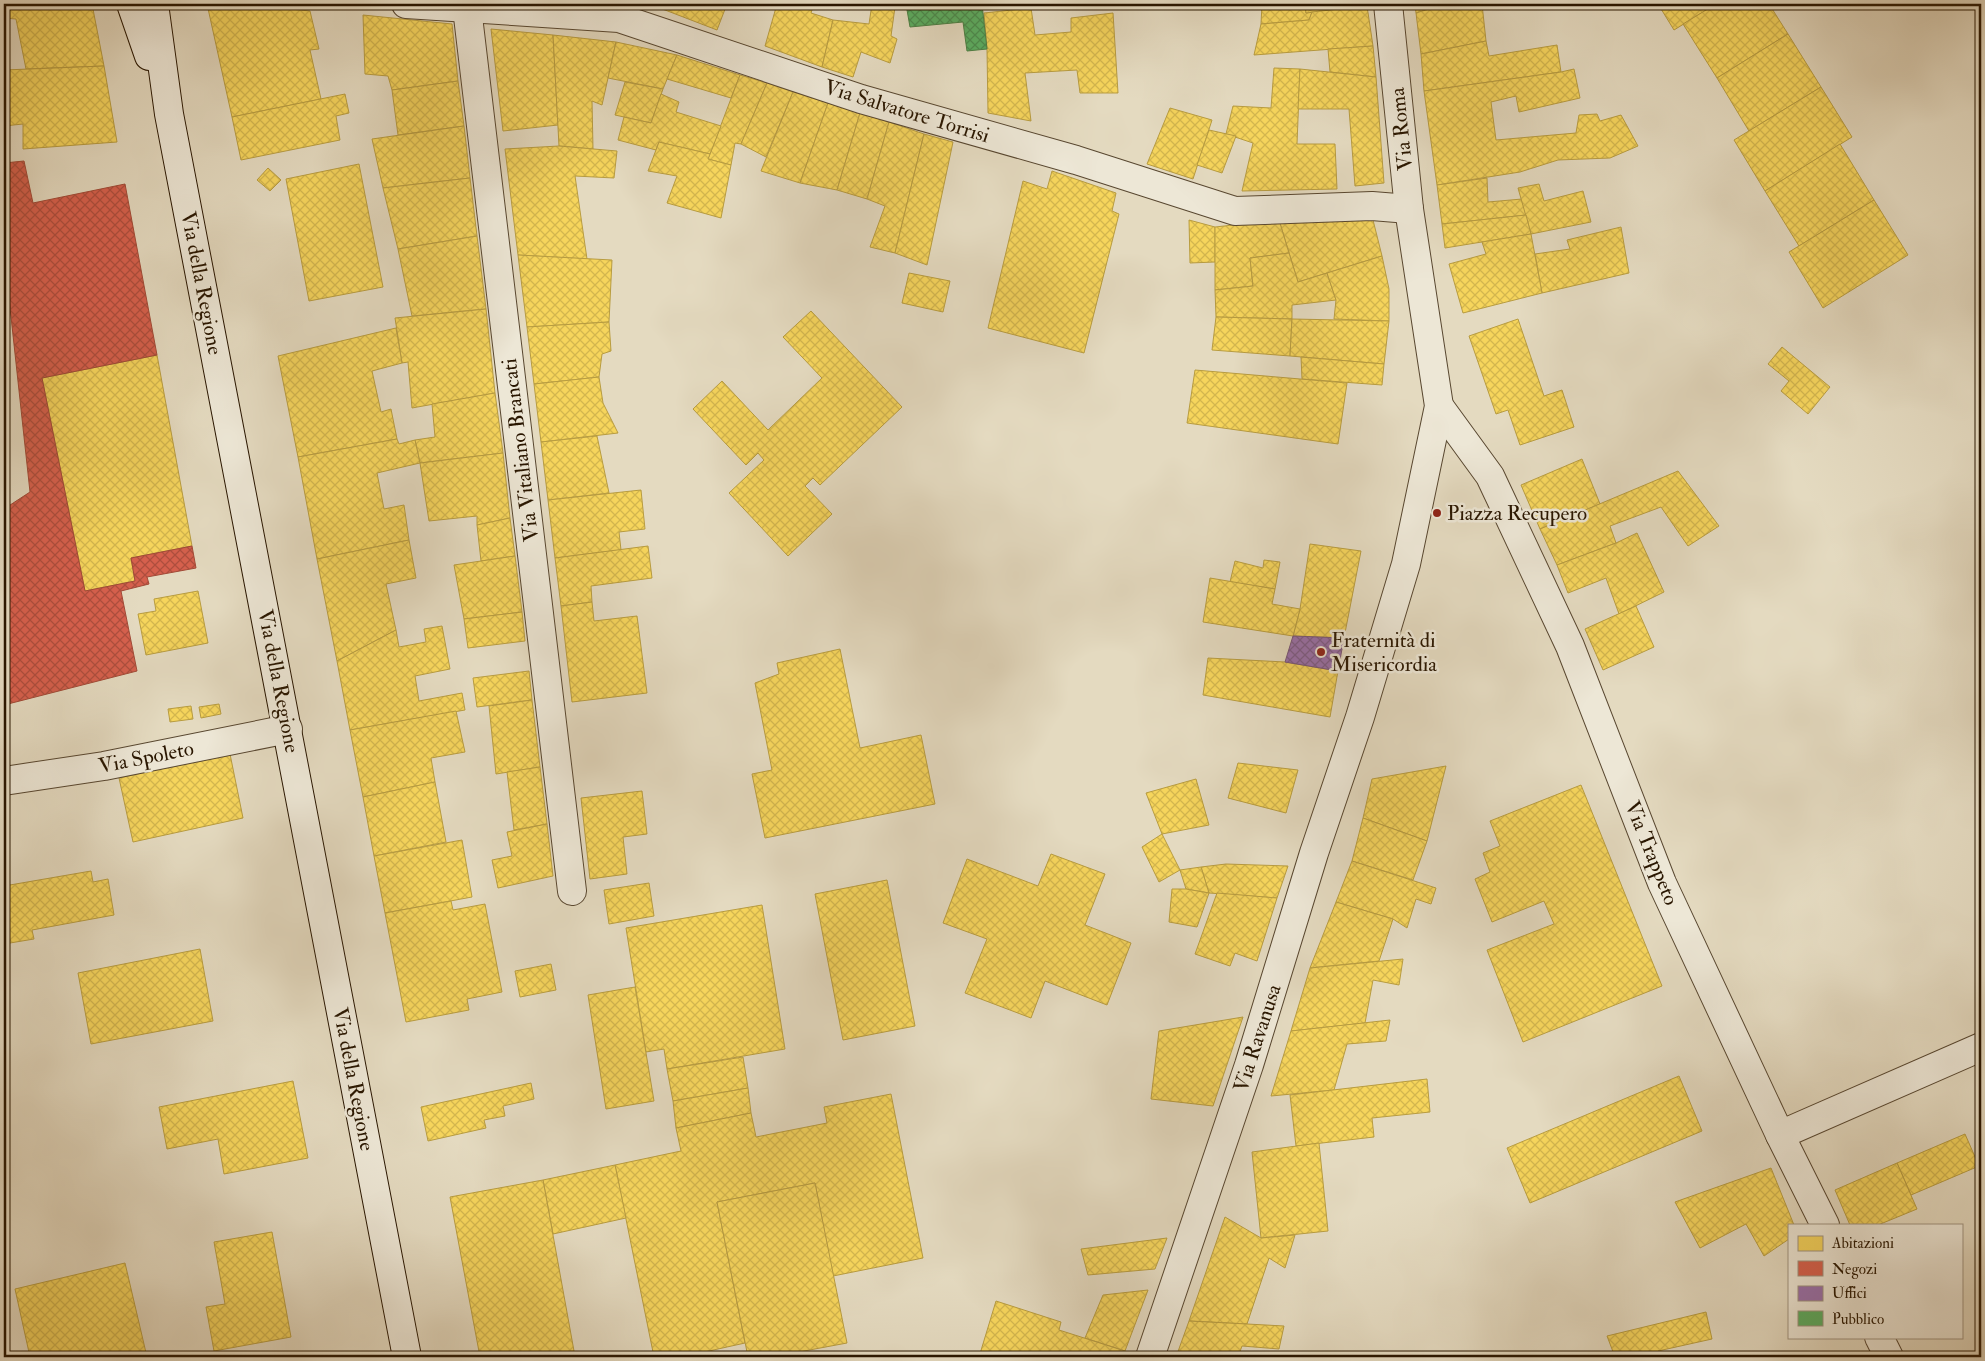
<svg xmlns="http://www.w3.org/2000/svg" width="1985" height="1361" font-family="'IM FELL Double Pica',serif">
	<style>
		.homes { fill: url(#homes-cross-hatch); stroke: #b89c40 }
		.shops { fill: url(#shops-cross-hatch); stroke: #a24a36 }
		.offices { fill: url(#offices-cross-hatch); stroke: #775578 }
		.public { fill: url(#public-cross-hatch); stroke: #4b8044 }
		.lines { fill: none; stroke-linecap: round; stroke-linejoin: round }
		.minor-casing { stroke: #584730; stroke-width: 30 }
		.tertiary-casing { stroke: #584730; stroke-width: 30 }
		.secondary-casing { stroke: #291600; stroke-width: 30 }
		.minor { stroke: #ede7d6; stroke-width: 28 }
		.tertiary { stroke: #ede7d6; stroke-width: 28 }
		.secondary { stroke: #ede7d6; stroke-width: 28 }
		.poi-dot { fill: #8f2418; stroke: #ede7d6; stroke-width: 2 }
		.labels { text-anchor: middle; stroke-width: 5; stroke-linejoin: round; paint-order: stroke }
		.street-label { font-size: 21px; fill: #291600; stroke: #ede7d6 }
		.poi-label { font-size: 21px; fill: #291600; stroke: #ede7d6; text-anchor: start }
	</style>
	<defs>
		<pattern id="homes-cross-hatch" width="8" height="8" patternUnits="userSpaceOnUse" patternTransform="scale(1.25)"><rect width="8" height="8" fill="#f6d55c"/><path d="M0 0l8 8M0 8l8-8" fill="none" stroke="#d3b64e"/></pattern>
		<pattern id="shops-cross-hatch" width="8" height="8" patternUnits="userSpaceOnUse" patternTransform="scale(1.25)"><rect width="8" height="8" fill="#d6604d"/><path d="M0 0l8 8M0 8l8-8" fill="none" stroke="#ae4e3e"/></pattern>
		<pattern id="offices-cross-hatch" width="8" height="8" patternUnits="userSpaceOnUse" patternTransform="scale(1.25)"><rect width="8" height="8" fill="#9970ab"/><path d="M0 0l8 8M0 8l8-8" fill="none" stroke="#7d5b89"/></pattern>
		<pattern id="public-cross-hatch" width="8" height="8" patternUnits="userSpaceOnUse" patternTransform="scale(1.25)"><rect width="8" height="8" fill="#5aae61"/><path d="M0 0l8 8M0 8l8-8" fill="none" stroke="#4a8d4e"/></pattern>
	</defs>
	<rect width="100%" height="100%" fill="#e4dac0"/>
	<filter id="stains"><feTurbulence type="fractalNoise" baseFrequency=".004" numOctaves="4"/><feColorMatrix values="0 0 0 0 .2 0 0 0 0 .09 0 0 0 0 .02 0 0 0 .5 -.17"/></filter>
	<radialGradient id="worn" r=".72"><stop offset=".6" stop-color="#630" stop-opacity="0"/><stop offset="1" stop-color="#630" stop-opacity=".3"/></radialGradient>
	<g class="homes">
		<polygon points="4,4 92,4 104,66 26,69 16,19 4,18"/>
		<polygon points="207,4 241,4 310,11 319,49 310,50 321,99 232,117"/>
		<polygon points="646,4 667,4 665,10"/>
		<polygon points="667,4 727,4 717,30 665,10"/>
		<polygon points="777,4 814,4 811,13 833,20 822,67 765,46"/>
		<polygon points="872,4 895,7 891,36 897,39 890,63 861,52 853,77 822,67 833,20 869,24"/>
		<polygon points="1262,4 1305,4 1306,13 1312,12 1309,20 1261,24"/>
		<polygon points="1305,4 1367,4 1367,6 1306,13"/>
		<polygon points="1415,4 1445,4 1416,13"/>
		<polygon points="1445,4 1482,4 1486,41 1421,54 1416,13"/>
		<polygon points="1658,4 1716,4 1674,30"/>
		<polygon points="1716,4 1769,4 1788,34 1717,78 1683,24"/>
		<polygon points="1367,6 1373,46 1254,55 1261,24 1309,20 1312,12"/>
		<polygon points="1031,8 1035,35 1071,32 1071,18 1113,13 1118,93 1080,93 1077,70 1025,73 1031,121 988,113 987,49 984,13"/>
		<polygon points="363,15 452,24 458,81 392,90 388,76 365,74"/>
		<polygon points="491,29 553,35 558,125 503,131"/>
		<polygon points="1788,34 1821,87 1749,131 1717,78"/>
		<polygon points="553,35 616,42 602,105 592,101 593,149 559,146"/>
		<polygon points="1486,41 1489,56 1557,45 1561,72 1424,91 1421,54"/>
		<polygon points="616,42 677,55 663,89 608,78"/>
		<polygon points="1373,46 1376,77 1330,72 1328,49"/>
		<polygon points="677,55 740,75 731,98 667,79"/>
		<polygon points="104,66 117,142 23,149 23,124 4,126 4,70"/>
		<polygon points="1274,68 1300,69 1297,144 1335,144 1337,189 1242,191 1253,143 1226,134 1233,106 1271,108"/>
		<polygon points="1300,69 1376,77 1384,183 1355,186 1349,109 1298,109"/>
		<polygon points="1574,69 1580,98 1519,112 1516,96 1491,102 1496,140 1576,133 1579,115 1597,114 1600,121 1621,115 1638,146 1610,158 1558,160 1520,172 1437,185 1424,91 1561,72"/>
		<polygon points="740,75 767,83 741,144 735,143 731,165 708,159"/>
		<polygon points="458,81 464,126 398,135 392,90"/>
		<polygon points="625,82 663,89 651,123 615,115"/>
		<polygon points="767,83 793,92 766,157 741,144"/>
		<polygon points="1821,87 1852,137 1765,191 1734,140"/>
		<polygon points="793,92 828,103 800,183 761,171"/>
		<polygon points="345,94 349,113 336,116 340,140 241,160 232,117"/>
		<polygon points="661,94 679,102 676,112 721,126 710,154 659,142 656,150 618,140 624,117 651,123"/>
		<polygon points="828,103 860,113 837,190 800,183"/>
		<polygon points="1170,108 1212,120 1193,179 1147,164"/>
		<polygon points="860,113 889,122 867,199 837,190"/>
		<polygon points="889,122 924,134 895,253 870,247 885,206 867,199"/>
		<polygon points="464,126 470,178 383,188 372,139"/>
		<polygon points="1209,130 1236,136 1222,173 1197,165"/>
		<polygon points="924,134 953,142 927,265 895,253"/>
		<polygon points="659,142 710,154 708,159 731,165 721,218 667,203 677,176 648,171"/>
		<polygon points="1840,144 1874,200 1799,246 1765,191"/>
		<polygon points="559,146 617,151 614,178 575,176 587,259 518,255 505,149"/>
		<polygon points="359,164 383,287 309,301 286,179"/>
		<polygon points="268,168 281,180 270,191 257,180"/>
		<polygon points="1052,171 1116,193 1112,211 1119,214 1084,353 988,328 1023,181 1047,189"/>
		<polygon points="470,178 477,236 398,249 383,188"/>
		<polygon points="1487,178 1488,202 1522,199 1526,215 1442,224 1437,185"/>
		<polygon points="1539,184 1544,201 1583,191 1591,222 1531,234 1518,188"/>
		<polygon points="1874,200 1908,255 1823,308 1789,252"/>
		<polygon points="1526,215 1531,234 1445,248 1442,224"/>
		<polygon points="1189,220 1215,227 1215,262 1190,263"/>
		<polygon points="1279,220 1373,220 1382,256 1298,282"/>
		<polygon points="1279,220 1289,253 1250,258 1253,286 1215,290 1215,227"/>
		<polygon points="1621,227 1629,273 1542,293 1535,254 1570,249 1567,240"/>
		<polygon points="1531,234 1542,293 1463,313 1449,264 1486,254 1482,242"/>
		<polygon points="477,236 486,309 412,316 398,249"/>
		<polygon points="1289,253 1298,282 1327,273 1336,300 1292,305 1292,319 1216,317 1215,290 1253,286 1250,258"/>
		<polygon points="518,255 612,260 609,322 527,327"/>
		<polygon points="1382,256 1389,289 1389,321 1334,319 1336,300 1327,273"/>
		<polygon points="909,273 950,281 943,312 902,303"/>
		<polygon points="486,309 495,393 412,408 408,362 402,363 395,318"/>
		<polygon points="811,311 902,407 820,485 813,478 805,486 832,514 788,556 729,493 764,460 758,453 746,465 693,409 722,381 768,430 822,378 783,337"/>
		<polygon points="1216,317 1292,319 1290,356 1212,350"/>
		<polygon points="1292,319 1389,321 1384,364 1290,356"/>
		<polygon points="1518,319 1544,396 1562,390 1574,427 1520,445 1508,410 1496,414 1469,336"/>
		<polygon points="609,322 611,351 602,354 599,377 534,384 527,327"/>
		<polygon points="396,328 402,363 372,371 381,412 391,409 397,439 298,457 278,356"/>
		<polygon points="1782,347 1830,387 1808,414 1781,391 1789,381 1768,364"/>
		<polygon points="157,355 192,546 131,558 135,581 85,591 42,378"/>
		<polygon points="1301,357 1384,364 1382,385 1302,379"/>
		<polygon points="1195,370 1347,383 1338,444 1187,423"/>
		<polygon points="599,377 603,403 618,433 541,442 534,384"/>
		<polygon points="495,393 503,453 420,463 415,440 435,437 432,404"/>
		<polygon points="597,436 609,493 548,500 541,442"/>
		<polygon points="397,439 399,444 415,440 420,463 377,473 384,509 404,505 409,540 317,559 298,457"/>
		<polygon points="503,453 510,518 477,525 477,516 429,521 420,463"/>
		<polygon points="1582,459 1600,504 1540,529 1521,485"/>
		<polygon points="1678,471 1719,526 1688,546 1661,507 1610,526 1616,543 1557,565 1540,529"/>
		<polygon points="641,490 645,529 619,532 621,550 555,558 548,500"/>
		<polygon points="510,518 515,556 481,561 477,525"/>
		<polygon points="1637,533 1664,592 1619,614 1606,578 1568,593 1557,565 1616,543"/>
		<polygon points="409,540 416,578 386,584 396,630 337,661 317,559"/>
		<polygon points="1310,544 1361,551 1344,638 1293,636 1300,609"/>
		<polygon points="648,546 652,578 591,586 592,602 561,606 555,558"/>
		<polygon points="515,556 522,612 464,619 454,565"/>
		<polygon points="1264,560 1280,562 1275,589 1230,582 1235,561 1263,568"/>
		<polygon points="1210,578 1275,589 1272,604 1300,609 1293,636 1203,622"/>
		<polygon points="198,591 208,643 146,655 138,614 156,611 154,599"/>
		<polygon points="592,602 594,621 637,616 647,693 572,702 561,606"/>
		<polygon points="1636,606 1654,647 1603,670 1585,629"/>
		<polygon points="522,612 525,641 468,648 464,619"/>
		<polygon points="442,626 450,669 415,676 419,701 462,693 465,710 350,730 337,661 396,630 399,647 426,642 424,629"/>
		<polygon points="840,649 860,748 921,735 935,804 765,838 752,774 772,770 755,683 779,674 777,663"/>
		<polygon points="1208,658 1285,662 1338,671 1330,717 1203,695"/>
		<polygon points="529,671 532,700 477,707 473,678"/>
		<polygon points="532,700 540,767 496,774 489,706"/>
		<polygon points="219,704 221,714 201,718 199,707"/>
		<polygon points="191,706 193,719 170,722 168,709"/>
		<polygon points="456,711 465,752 431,758 435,782 363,797 350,730"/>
		<polygon points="230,754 243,818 133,842 119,778"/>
		<polygon points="1238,763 1298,770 1286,813 1228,798"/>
		<polygon points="1446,766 1427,841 1363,818 1372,779"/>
		<polygon points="540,767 547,824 514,830 507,772"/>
		<polygon points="1196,779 1209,825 1162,834 1146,793"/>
		<polygon points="435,782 446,842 374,856 363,797"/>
		<polygon points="1581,785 1662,986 1523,1042 1487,950 1554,924 1544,901 1492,922 1475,879 1490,872 1483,853 1500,846 1490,821"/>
		<polygon points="642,791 647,834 623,837 627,874 590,879 581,798"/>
		<polygon points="1363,818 1427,841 1413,880 1352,861"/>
		<polygon points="547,824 553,876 498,888 492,860 512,856 507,832"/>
		<polygon points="1162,834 1180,870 1159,882 1142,847"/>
		<polygon points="462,840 472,897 385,913 374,856"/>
		<polygon points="1051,854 1105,874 1085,925 1131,943 1107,1005 1045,981 1031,1018 965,993 987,939 943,923 967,859 1038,886"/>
		<polygon points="1352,861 1436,888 1431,904 1416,899 1407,928 1393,919 1336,902"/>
		<polygon points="1226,864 1288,866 1277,898 1209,893 1201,867"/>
		<polygon points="1201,867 1209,893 1186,889 1180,870"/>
		<polygon points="91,871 93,882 108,879 114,915 32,930 34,939 4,944 4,886"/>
		<polygon points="887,880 915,1026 843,1040 815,894"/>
		<polygon points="649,883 654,916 609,924 604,890"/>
		<polygon points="1172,889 1186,889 1209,893 1197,927 1169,922"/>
		<polygon points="1217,893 1277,898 1257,961 1235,953 1230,966 1195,954"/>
		<polygon points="451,901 453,910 485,904 502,992 467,999 469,1010 406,1022 385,913"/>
		<polygon points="1336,902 1393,919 1379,961 1310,968"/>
		<polygon points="762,905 785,1049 667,1069 664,1049 646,1052 626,928"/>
		<polygon points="200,949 213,1021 91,1044 78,973"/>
		<polygon points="1403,959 1399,985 1373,980 1365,1023 1291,1031 1310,968"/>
		<polygon points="551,964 556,990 520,997 515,971"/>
		<polygon points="635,987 654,1101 606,1109 588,995"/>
		<polygon points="1243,1017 1213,1106 1151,1099 1159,1031"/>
		<polygon points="1390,1020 1386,1041 1347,1044 1334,1090 1271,1096 1291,1031"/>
		<polygon points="743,1057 748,1088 673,1101 667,1069"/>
		<polygon points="1679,1076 1702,1131 1530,1203 1507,1148"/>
		<polygon points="1427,1079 1430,1112 1372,1118 1374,1137 1296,1146 1290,1095"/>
		<polygon points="293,1081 308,1158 224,1174 218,1139 167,1149 159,1107"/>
		<polygon points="531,1083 534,1099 503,1106 505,1116 484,1120 486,1128 428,1141 421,1107"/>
		<polygon points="748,1088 751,1113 676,1128 673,1101"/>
		<polygon points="891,1094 923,1258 833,1276 815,1183 717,1202 745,1343 682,1357 654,1357 615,1165 681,1151 676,1128 751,1113 756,1137 827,1123 824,1107"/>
		<polygon points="1965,1134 1979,1166 1911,1195 1897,1163"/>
		<polygon points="1319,1143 1328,1231 1261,1238 1252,1152"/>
		<polygon points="1897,1163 1917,1209 1878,1225 1850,1225 1835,1190"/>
		<polygon points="615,1165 626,1218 553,1234 543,1180"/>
		<polygon points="1771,1168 1794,1225 1789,1225 1789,1239 1764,1256 1746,1224 1700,1248 1675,1202"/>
		<polygon points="543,1180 574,1351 539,1357 480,1357 450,1197"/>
		<polygon points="815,1183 847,1343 772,1357 748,1357 717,1202"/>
		<polygon points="1225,1217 1261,1238 1295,1235 1285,1268 1269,1258 1247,1324 1189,1321"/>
		<polygon points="272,1232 291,1337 214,1351 206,1307 225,1304 214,1242"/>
		<polygon points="1167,1238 1155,1269 1088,1275 1081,1249"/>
		<polygon points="125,1263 147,1357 30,1357 15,1289"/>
		<polygon points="1148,1290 1125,1351 1085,1338 1103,1295"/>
		<polygon points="996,1301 1061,1322 1059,1330 1125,1351 1122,1357 979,1357"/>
		<polygon points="1706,1312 1712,1339 1658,1351 1659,1357 1615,1357 1607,1336"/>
		<polygon points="1189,1321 1247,1324 1284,1326 1279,1349 1242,1346 1238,1357 1176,1357"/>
	</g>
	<polygon class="shops" points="24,161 33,203 125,184 157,355 42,378 85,591 135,581 131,558 192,546 196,568 147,577 149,584 121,591 137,671 4,705 4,509 30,492 4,252 4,163"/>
	<polygon class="offices" points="1293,636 1344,638 1338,671 1285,662"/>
	<polygon class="public" points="906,4 982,4 987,49 967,51 963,22 910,27"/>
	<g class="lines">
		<defs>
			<g id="minor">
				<polyline points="406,4 619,18 861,99 1076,160 1235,211 1372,206 1409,209"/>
				<polyline points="467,8 572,891"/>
				<polyline points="4,781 104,766 288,729"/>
				<polyline points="1780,1135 1981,1047"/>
			</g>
			<g id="tertiary">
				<polyline points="1439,406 1490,476 1570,646 1662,883 1780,1135 1825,1225"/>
				<polyline points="1879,1337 1889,1357"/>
				<polyline points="1150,1357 1249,1065 1314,853 1360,717 1406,564 1439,406 1409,209 1388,4"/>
			</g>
			<g id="secondary">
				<polyline points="131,4 149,56"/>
				<polyline points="154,4 169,114 407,1357"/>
			</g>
		</defs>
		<use href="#minor" class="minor-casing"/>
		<use href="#tertiary" class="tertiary-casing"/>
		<use href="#secondary" class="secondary-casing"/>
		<use href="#minor" class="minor"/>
		<use href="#tertiary" class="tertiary"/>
		<use href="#secondary" class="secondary"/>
	</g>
	<g class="poi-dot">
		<circle cx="1437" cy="513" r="5"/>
		<circle cx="1321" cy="652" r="5"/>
	</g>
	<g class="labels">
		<g class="street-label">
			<text transform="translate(907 111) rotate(17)" y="7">Via Salvatore Torrisi</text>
			<text transform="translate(1401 129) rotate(-96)" y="7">Via Roma</text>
			<text transform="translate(202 283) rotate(79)" y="7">Via della Regione</text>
			<text transform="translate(520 450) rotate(-97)" y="7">Via Vitaliano Brancati</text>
			<text transform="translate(279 681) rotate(79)" y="7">Via della Regione</text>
			<text transform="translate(146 757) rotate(-11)" y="7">Via Spoleto</text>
			<text transform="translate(1652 853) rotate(68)" y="7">Via Trappeto</text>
			<text transform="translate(1257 1038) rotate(-72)" y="7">Via Ravanusa</text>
			<text transform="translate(354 1079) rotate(79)" y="7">Via della Regione</text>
		</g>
		<g class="poi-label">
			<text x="1447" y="520">Piazza Recupero</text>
			<text x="1331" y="647">Fraternità di<tspan x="1331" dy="24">Misericordia</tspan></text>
		</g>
	</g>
	<rect width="1985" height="1361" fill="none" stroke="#e4dac0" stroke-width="20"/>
	<rect x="5" y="5" width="1975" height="1351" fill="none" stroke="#291600" stroke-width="2.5"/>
	<rect x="10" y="10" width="1965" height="1341" fill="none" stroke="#291600"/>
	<rect x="1788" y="1224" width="175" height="115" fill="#ede7d6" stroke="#9f9380"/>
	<rect x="1798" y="1236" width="25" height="15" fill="#f6d55c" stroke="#9f9380"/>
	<text x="1832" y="1248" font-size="15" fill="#291600">Abitazioni</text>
	<rect x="1798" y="1261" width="25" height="15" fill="#d6604d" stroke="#9f9380"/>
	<text x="1832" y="1274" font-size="15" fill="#291600">Negozi</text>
	<rect x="1798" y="1286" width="25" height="15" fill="#9970ab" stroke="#9f9380"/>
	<text x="1832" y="1298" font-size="15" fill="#291600">Uffici</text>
	<rect x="1798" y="1311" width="25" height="15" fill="#5aae61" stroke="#9f9380"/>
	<text x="1832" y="1324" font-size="15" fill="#291600">Pubblico</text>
	<rect width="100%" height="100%" filter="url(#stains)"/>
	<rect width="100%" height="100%" fill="url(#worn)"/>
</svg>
